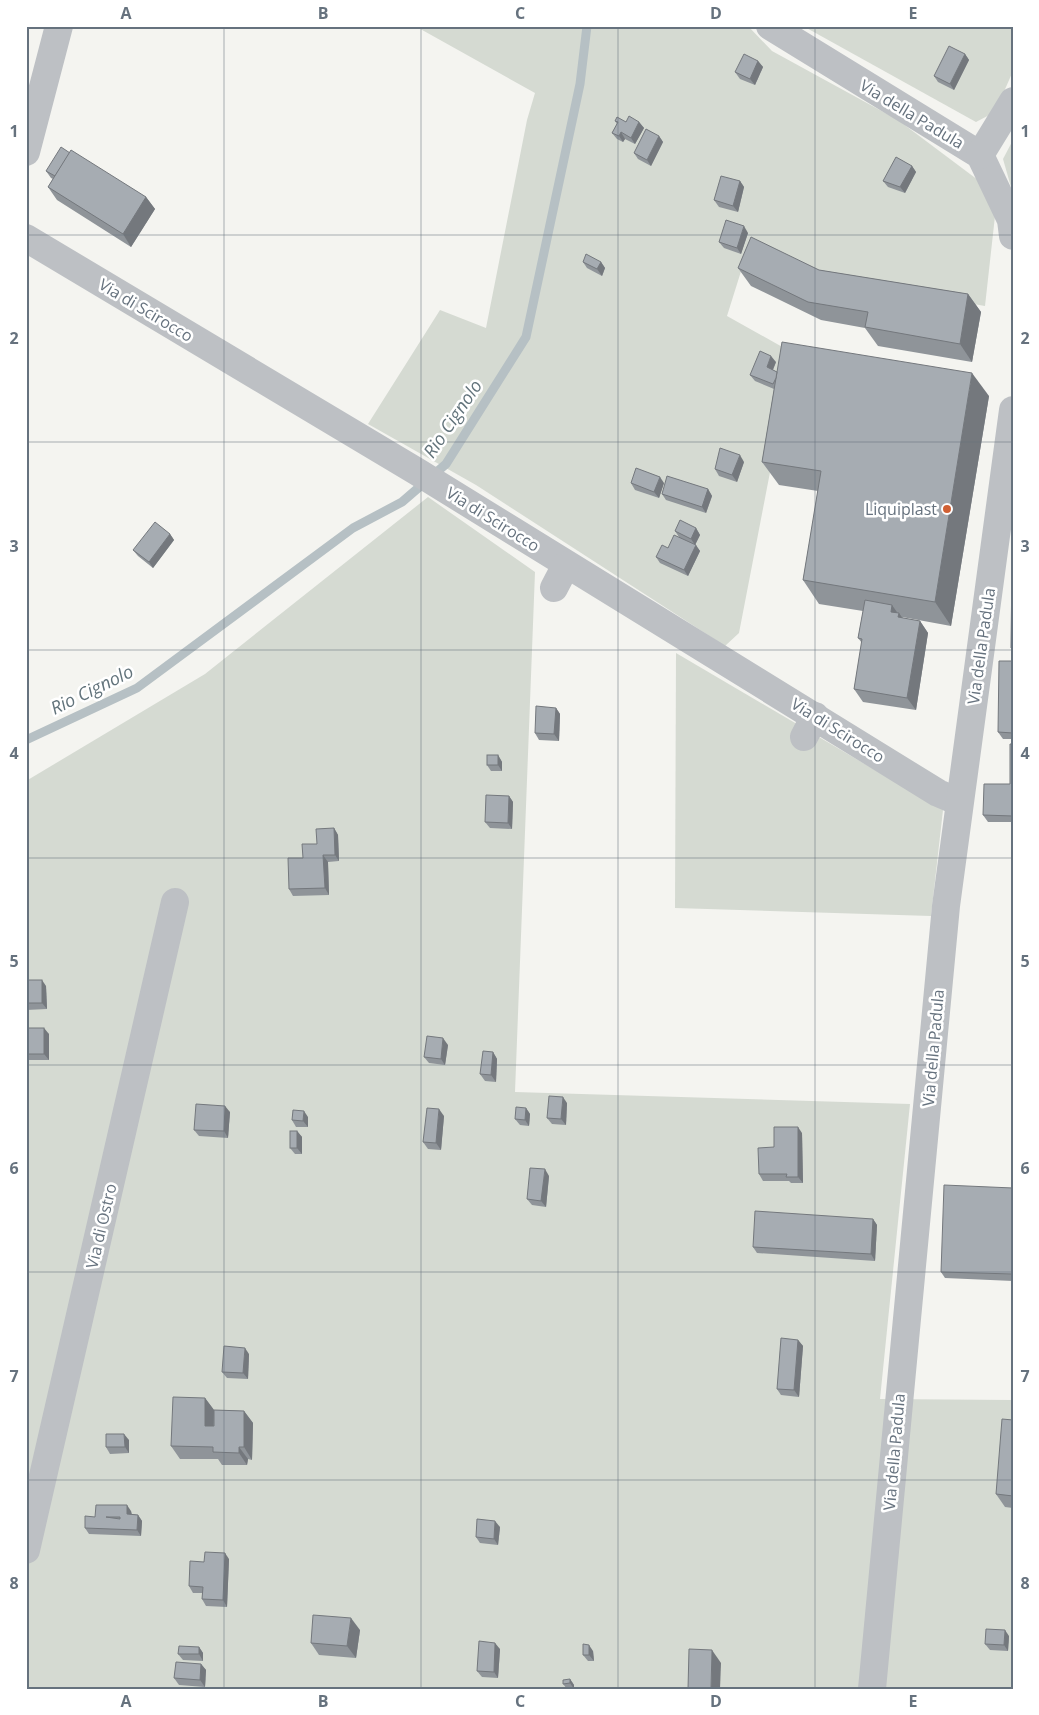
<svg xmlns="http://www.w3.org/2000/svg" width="1039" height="1715" font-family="'Open Sans',sans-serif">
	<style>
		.green { fill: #d5dad2 }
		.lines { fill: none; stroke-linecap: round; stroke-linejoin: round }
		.stream { stroke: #b6c0c4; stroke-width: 9 }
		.minor { stroke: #bdc0c4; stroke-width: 28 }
		.wall { fill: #8f9499 }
		.shaded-wall { fill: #74787d }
		.building { fill: #a6acb2; stroke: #74787d; fill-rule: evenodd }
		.grid { fill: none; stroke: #66727e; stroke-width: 1; stroke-opacity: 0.55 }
		.poi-dot { fill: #d06034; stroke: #fff; stroke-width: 2 }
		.labels { text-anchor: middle; stroke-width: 5; stroke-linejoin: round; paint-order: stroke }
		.street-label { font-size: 16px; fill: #66727e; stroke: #fff }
		.poi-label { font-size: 16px; fill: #66727e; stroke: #fff; text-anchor: end }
		.water-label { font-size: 18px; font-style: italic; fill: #62737b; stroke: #fff }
		.neatline { fill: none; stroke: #66727e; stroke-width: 2 }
		.grid-label { font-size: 16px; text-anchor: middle; font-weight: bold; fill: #66727e }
	</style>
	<rect width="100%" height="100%" fill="#f4f4f0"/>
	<g class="green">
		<polygon points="415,26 748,26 772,51 898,120 978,180 995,216 985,306 841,281 748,249 727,316 793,353 739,633 725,646 476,485 368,424 440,310 486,328 527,120 535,93"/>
		<polygon points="803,26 1013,26 1013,71 995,112 976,122"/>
		<polygon points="1013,140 1013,194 1003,159"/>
		<polygon points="428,497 535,572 515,1092 910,1104 880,1399 1013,1400 1013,1689 26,1689 26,781 205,674"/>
		<polygon points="676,653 943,810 931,916 675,908"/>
	</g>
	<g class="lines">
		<polyline class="stream" points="26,740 137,688 353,528 402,502 446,464 526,337 580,84 587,26"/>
		<g class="minor">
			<polyline points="770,26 980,155 1011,220 1013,236"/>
			<polyline points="26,152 59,26"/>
			<polyline points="980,155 1013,101"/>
			<polyline points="26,238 416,471 938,793 959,802"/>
			<polyline points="554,588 566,565"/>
			<polyline points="804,737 815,716"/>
			<polyline points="26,1550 175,902"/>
			<polyline points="872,1689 946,906 1013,410"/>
		</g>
	</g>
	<g class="wall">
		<polygon points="965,54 969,60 954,90 938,82 934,76"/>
		<polygon points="758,61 763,67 755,85 740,79 735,72"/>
		<polygon points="615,121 626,122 639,122 644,128 635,144 625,139 623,142 617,139 612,133 617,124"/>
		<polygon points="659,136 663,142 651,166 638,159 634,153"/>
		<polygon points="912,166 916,172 905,193 888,187 883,181"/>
		<polygon points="46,171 146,197 155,209 131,247 57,200 48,187 53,179 51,178"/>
		<polygon points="740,181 744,187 738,212 719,207 714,200"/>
		<polygon points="748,233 741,254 724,248 719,242"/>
		<polygon points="583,262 601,262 605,268 602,276 587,268"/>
		<polygon points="738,268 819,270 968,294 981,312 972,362 878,346 865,328 821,320 751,286"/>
		<polygon points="776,362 773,370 777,372 989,396 951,626 902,617 903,618 920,621 928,633 916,710 863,702 854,689 862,643 858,638 863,611 819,604 803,580 818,491 779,485 762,462 774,389 755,381 750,375"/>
		<polygon points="744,462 737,482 719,476 715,469"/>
		<polygon points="631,483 664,483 659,498 635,490"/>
		<polygon points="708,489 712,496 706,513 666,500 662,494"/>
		<polygon points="696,528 700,535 695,545 700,551 688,576 660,563 656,557 668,548 679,537 675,531"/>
		<polygon points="170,534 174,540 153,568 138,556 133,550"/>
		<polygon points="1013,661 1013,739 1003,739 998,732"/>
		<polygon points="556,708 560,714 559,741 539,740 535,733"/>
		<polygon points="1013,744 1013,822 988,822 983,815 1010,784"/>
		<polygon points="498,755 502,762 502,771 491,771 487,765"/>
		<polygon points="509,796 513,802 512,829 490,828 485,822"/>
		<polygon points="334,828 338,835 339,861 328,862 329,895 293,896 289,889 303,858 317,844"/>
		<polygon points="26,980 46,986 47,1009 26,1010"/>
		<polygon points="26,1028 49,1034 49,1060 26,1060"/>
		<polygon points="448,1045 445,1065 429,1063 424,1057"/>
		<polygon points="493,1052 497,1059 496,1082 485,1081 480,1074"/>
		<polygon points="567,1103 566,1125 552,1124 547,1118"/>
		<polygon points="526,1108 530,1114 529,1126 520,1125 515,1119"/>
		<polygon points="230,1112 228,1138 199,1136 194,1130"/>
		<polygon points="444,1116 441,1150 428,1149 423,1142"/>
		<polygon points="308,1117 308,1127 296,1127 292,1120"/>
		<polygon points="297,1131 302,1137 302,1154 295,1154 290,1148"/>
		<polygon points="802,1133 803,1183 791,1183 789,1181 763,1181 759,1174 774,1147"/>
		<polygon points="549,1176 546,1207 532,1205 527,1199"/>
		<polygon points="1013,1188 1013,1281 945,1278 941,1272"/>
		<polygon points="873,1219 877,1225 875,1261 757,1253 753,1247"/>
		<polygon points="798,1340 803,1346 799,1397 781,1395 777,1389"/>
		<polygon points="249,1354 248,1379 227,1378 222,1372"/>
		<polygon points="205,1398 214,1410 244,1411 253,1423 252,1460 248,1459 247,1465 222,1465 218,1459 180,1459 171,1446"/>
		<polygon points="1013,1420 1013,1508 1005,1507 996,1494"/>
		<polygon points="129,1440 129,1453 110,1454 106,1447"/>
		<polygon points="131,1511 132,1514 138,1515 142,1521 141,1536 89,1534 85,1528 95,1517"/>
		<polygon points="500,1527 498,1545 480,1543 476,1537"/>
		<polygon points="229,1559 227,1607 206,1606 202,1599 203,1593 193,1593 189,1586 204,1562"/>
		<polygon points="360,1630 356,1658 319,1655 311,1643"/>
		<polygon points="1009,1636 1008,1651 990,1650 985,1644"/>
		<polygon points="199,1647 203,1653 203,1661 183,1660 178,1654"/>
		<polygon points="500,1649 498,1678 482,1677 477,1671"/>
		<polygon points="593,1651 594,1661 588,1661 583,1655"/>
		<polygon points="201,1664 206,1670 205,1687 179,1685 174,1678"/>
		<polygon points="570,1679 574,1685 574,1689 567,1689 563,1684"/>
	</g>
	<g class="shaded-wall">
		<polygon points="965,54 969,60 954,90 950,84"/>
		<polygon points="758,61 763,67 755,85 750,79"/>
		<polygon points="639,122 644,128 635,144 631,138"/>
		<polygon points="621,132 625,139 623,142 619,136"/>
		<polygon points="659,136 663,142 651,166 647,160"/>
		<polygon points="912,166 916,172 905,193 900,187"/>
		<polygon points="740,181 744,187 738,212 733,206"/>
		<polygon points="146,197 155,209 131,247 123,234"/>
		<polygon points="744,226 748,233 741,254 737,248"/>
		<polygon points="601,262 605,268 602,276 597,269"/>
		<polygon points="968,294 981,312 972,362 960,344"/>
		<polygon points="771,356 776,362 771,374 767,367"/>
		<polygon points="972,373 989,396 951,626 935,602"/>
		<polygon points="740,455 744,462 737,482 732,475"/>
		<polygon points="660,477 664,483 659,498 654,492"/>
		<polygon points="708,489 712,496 706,513 702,507"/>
		<polygon points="696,528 700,535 695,545 691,539"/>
		<polygon points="170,534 174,540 153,568 149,562"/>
		<polygon points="696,545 700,551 688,576 684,570"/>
		<polygon points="892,605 899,615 899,613 908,626 891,612"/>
		<polygon points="920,621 928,633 916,710 907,698"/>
		<polygon points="556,708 560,714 559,741 554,734"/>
		<polygon points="498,755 502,762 502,771 498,765"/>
		<polygon points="509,796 513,802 512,829 508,823"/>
		<polygon points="334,828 338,835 339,861 335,855"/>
		<polygon points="323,855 328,862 329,895 325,888"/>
		<polygon points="42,980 46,986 47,1009 42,1003"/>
		<polygon points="44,1028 49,1034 49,1060 44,1054"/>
		<polygon points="443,1038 448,1045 445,1065 441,1059"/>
		<polygon points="493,1052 497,1059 496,1082 491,1075"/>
		<polygon points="563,1097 567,1103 566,1125 561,1119"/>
		<polygon points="225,1106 230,1112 228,1138 224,1131"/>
		<polygon points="526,1108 530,1114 529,1126 525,1120"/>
		<polygon points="439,1109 444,1116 441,1150 436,1143"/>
		<polygon points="304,1111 308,1117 308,1127 303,1121"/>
		<polygon points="798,1127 802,1133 803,1183 798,1177"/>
		<polygon points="297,1131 302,1137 302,1154 297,1148"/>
		<polygon points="545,1169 549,1176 546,1207 541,1201"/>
		<polygon points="873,1219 877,1225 875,1261 871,1254"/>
		<polygon points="798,1340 803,1346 799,1397 794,1390"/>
		<polygon points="245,1348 249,1354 248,1379 243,1373"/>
		<polygon points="205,1398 214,1410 213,1438 205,1426"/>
		<polygon points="244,1411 253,1423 252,1460 244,1447"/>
		<polygon points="124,1434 129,1440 129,1453 125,1447"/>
		<polygon points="239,1447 248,1459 247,1465 239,1453"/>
		<polygon points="127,1505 131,1511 132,1521 127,1514"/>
		<polygon points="138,1515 142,1521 141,1536 137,1530"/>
		<polygon points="495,1521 500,1527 498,1545 494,1539"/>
		<polygon points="225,1553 229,1559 227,1607 223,1600"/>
		<polygon points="351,1618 360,1630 356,1658 347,1646"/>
		<polygon points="1005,1630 1009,1636 1008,1651 1004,1645"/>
		<polygon points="495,1643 500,1649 498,1678 494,1672"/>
		<polygon points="589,1645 593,1651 594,1661 589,1655"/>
		<polygon points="199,1647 203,1653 203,1661 199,1654"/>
		<polygon points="712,1650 721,1663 720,1689 711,1689"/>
		<polygon points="201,1664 206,1670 205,1687 200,1680"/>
		<polygon points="570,1679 574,1685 574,1689 570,1683"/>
	</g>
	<g class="building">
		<polygon points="949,46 965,54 950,84 934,76"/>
		<polygon points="744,54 758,61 750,79 735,72"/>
		<polygon points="629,116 639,122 631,138 621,132 619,136 612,133 618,122 615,121 617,117 626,122"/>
		<polygon points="646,129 659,136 647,160 634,153"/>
		<polygon points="61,147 70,153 55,176 46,171"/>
		<polygon points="71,150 146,197 123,234 48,187"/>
		<polygon points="896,157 912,166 900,187 883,181"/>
		<polygon points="721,176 740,181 733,206 714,200"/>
		<polygon points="726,220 744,226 737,248 719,242"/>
		<polygon points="751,237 819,270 968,294 960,344 865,327 868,312 808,302 738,268"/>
		<polygon points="586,254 601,262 597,269 583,262"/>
		<polygon points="782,342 972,373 935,602 803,580 821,471 762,462"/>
		<polygon points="760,351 771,356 767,367 777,372 776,378 773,384 750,375"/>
		<polygon points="720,448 740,455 732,475 715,469"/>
		<polygon points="636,468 660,477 654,492 631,483"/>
		<polygon points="667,476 708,489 702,507 662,494"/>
		<polygon points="680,520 696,528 691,539 675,531"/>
		<polygon points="155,522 170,534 149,562 133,550"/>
		<polygon points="674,535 696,545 684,570 656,557 662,545 668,548"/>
		<polygon points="1012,563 1013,563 1013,648 1011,648"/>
		<polygon points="865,600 892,605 891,612 899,613 898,617 920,621 907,698 854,689 862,639 858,638"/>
		<polygon points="999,661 1013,661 1013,733 998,732"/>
		<polygon points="536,706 556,708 554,734 535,733"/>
		<polygon points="1010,744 1013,744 1013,816 983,815 984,784 1010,784"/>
		<rect x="487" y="755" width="11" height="10"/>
		<polygon points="486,795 509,796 508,823 485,822"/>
		<polygon points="334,828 335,855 323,855 325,888 289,889 288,858 303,858 302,844 317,844 316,829"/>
		<rect x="26" y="980" width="16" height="23"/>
		<rect x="26" y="1028" width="18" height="26"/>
		<polygon points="427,1036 443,1038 441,1059 424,1057"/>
		<polygon points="483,1051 493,1052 491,1075 480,1074"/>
		<polygon points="549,1096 563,1097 561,1119 547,1118"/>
		<polygon points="196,1104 225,1106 224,1131 194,1130"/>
		<polygon points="516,1107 526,1108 525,1120 515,1119"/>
		<polygon points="427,1108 439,1109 436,1143 423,1142"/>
		<polygon points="293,1110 304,1111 303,1121 292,1120"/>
		<polygon points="774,1127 798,1127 798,1177 786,1177 787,1174 759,1174 758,1148 774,1147"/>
		<rect x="290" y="1131" width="7" height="17"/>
		<polygon points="530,1168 545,1169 541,1201 527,1199"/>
		<polygon points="944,1185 1013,1188 1013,1274 941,1272"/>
		<polygon points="755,1211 873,1219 871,1254 753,1247"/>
		<polygon points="781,1338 798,1340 794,1390 777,1389"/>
		<polygon points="224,1346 245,1348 243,1373 222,1372"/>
		<polygon points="173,1397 205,1398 205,1426 214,1426 214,1410 244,1411 244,1447 239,1447 239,1453 213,1452 213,1447 171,1446"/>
		<polygon points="1002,1419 1013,1420 1013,1496 996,1494"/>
		<polygon points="106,1434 124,1434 125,1447 106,1447"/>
		<path d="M96,1505H127V1514L138,1515L137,1530L85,1528V1516L95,1517ZM106,1517H120V1519Z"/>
		<polygon points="477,1519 495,1521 494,1539 476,1537"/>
		<polygon points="205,1552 225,1553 223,1600 202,1599 203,1587 189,1586 190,1561 204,1562"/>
		<polygon points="313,1615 351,1618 347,1646 311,1643"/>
		<polygon points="986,1629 1005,1630 1004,1645 985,1644"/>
		<polygon points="479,1641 495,1643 494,1672 477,1671"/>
		<polygon points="583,1644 589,1645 589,1655 583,1655"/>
		<polygon points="179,1646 199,1647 199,1654 178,1654"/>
		<polygon points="689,1649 712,1650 711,1689 688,1689"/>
		<polygon points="176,1662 201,1664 200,1680 174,1678"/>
		<polygon points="570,1679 570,1683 563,1684 563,1680"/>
	</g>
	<path class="grid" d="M224,26V1689M421,26V1689M618,26V1689M815,26V1689M26,235H1013M26,442H1013M26,650H1013M26,858H1013M26,1065H1013M26,1272H1013M26,1480H1013"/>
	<circle class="poi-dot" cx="947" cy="509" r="5"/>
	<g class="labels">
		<g class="street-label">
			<text transform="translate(912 114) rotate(31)" y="6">Via della Padula</text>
			<text transform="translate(146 310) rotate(31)" y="6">Via di Scirocco</text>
			<text transform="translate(493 519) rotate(32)" y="6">Via di Scirocco</text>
			<text transform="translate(981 646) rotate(-82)" y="6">Via della Padula</text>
			<text transform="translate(838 730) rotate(32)" y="6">Via di Scirocco</text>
			<text transform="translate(933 1048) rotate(-85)" y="6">Via della Padula</text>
			<text transform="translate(101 1226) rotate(-77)" y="6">Via di Ostro</text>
			<text transform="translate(894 1452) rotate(-85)" y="6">Via della Padula</text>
		</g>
		<g class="poi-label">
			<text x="937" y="515">Liquiplast</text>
		</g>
		<g class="water-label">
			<text transform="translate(453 419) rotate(-56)" y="6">Rio Cignolo</text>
			<text transform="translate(92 690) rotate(-26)" y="6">Rio Cignolo</text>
		</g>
	</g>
	<rect width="1039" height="1715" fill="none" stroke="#ffffff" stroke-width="55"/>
	<rect x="28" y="28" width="984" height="1660" class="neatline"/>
	<g class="grid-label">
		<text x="126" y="19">A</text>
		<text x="323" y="19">B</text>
		<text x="520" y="19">C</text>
		<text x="716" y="19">D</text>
		<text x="913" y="19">E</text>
		<text x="14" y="137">1</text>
		<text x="1025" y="137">1</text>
		<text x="14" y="344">2</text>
		<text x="1025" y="344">2</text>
		<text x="14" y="552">3</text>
		<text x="1025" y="552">3</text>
		<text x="14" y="759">4</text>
		<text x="1025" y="759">4</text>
		<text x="14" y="967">5</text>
		<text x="1025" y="967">5</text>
		<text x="14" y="1174">6</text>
		<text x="1025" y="1174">6</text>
		<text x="14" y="1382">7</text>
		<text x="1025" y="1382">7</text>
		<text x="14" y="1589">8</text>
		<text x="1025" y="1589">8</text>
		<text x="126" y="1707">A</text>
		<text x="323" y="1707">B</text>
		<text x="520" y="1707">C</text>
		<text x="716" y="1707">D</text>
		<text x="913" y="1707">E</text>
	</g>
</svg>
